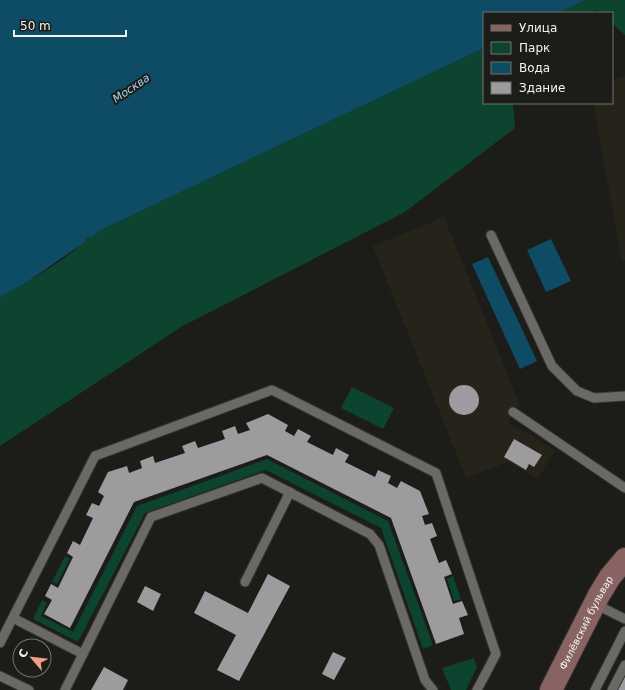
<svg xmlns="http://www.w3.org/2000/svg" width="625" height="690" font-family="'DejaVu Sans',sans-serif">
	<style>
		.built { fill: #26231b }
		.green { fill: #0d442f }
		.water { fill: #0e4c66 }
		.building { fill: #9d9b9e }
		.lines { fill: none; stroke-linecap: round; stroke-linejoin: round }
		.lane-casing { stroke: #363534; stroke-width: 11 }
		.secondary-casing { stroke: #363534; stroke-width: 24 }
		.lane { stroke: #6a6965; stroke-width: 9 }
		.secondary { stroke: #886361; stroke-width: 22 }
		.labels { text-anchor: middle; stroke-width: 4; stroke-linejoin: round; paint-order: stroke }
		.street-label { font-size: 10px; fill: #f3f2f0; stroke: #1c1c19 }
		.water-label { font-size: 11px; font-style: italic; fill: #a8d8f2; stroke: #1c1c19 }
	</style>
	<rect width="100%" height="100%" fill="#1c1c19"/>
	<g class="built">
		<polygon points="625,75 625,260 622,261 593,103 612,103 612,81"/>
		<polygon points="444,217 519,403 508,422 555,450 538,479 508,462 466,478 373,246"/>
	</g>
	<g class="green">
		<polygon points="586,0 625,0 625,35 612,23 612,13 600,13 596,10 589,13 558,13"/>
		<path d="M484,48V103H513L515,128L405,212L181,327L0,446V297C21,285 75,256 86,238L93,237L99,231Z"/>
		<polygon points="352,387 394,408 383,429 341,408"/>
		<polygon points="267,459 388,521 433,645 423,649 381,528 266,470 145,513 78,642 33,619 42,600 47,603 41,616 73,632 137,506"/>
		<polygon points="65,556 70,559 57,584 52,582"/>
		<polygon points="453,576 461,599 454,601 447,579"/>
		<polygon points="474,658 477,667 466,690 451,690 442,668"/>
	</g>
	<g class="water">
		<polygon points="0,0 586,0 558,13 484,13 484,48 99,231 93,237 86,238 85,242 27,282 0,297"/>
		<polygon points="551,239 571,281 546,292 527,250"/>
		<polygon points="488,257 537,361 520,369 472,264"/>
	</g>
	<g class="building">
		<circle cx="464" cy="400" r="15"/>
		<polygon points="268,414 288,425 285,431 294,436 298,429 311,436 307,442 333,455 336,448 349,455 345,462 375,477 378,470 391,476 388,483 397,488 401,481 420,491 429,514 422,516 425,525 432,523 437,536 430,539 439,563 446,560 452,574 444,577 453,604 462,601 468,615 459,618 464,634 436,644 391,518 267,455 134,502 70,628 44,614 52,600 45,596 51,584 58,588 73,557 67,553 73,541 80,545 93,518 86,515 92,503 99,506 104,496 98,492 108,472 127,466 129,473 142,468 140,461 153,456 155,463 185,453 182,446 195,441 198,448 225,439 222,431 235,426 238,434 250,430 246,423"/>
		<polygon points="514,439 542,455 534,467 529,464 526,470 504,457"/>
		<polygon points="268,574 290,586 239,681 217,670 236,635 194,613 205,591 248,613"/>
		<polygon points="145,586 161,594 153,611 137,602"/>
		<polygon points="333,652 346,658 334,680 322,674"/>
		<polygon points="104,667 128,680 123,690 91,690"/>
		<polygon points="625,672 625,690 616,690"/>
	</g>
	<g class="lines">
		<defs>
			<g id="lane">
				<polyline points="491,235 552,366 577,391 594,398 625,396"/>
				<polyline points="513,412 625,488"/>
				<polyline points="245,582 290,492"/>
				<polyline points="595,604 625,619"/>
				<polyline points="13,618 83,654 151,517 262,478 370,534 379,545 425,680 433,690"/>
				<polyline points="0,643 95,456 272,390 436,473 496,654 477,690"/>
				<polyline points="0,676 29,690"/>
				<polyline points="65,690 83,654"/>
				<polyline points="595,690 625,631"/>
				<polyline points="612,690 625,665"/>
			</g>
			<g id="secondary">
				<path id="s1" d="M551,690L599,595L610,577L625,559"/>
			</g>
		</defs>
		<use href="#lane" class="lane-casing"/>
		<use href="#secondary" class="secondary-casing"/>
		<use href="#lane" class="lane"/>
		<use href="#secondary" class="secondary"/>
	</g>
	<g class="labels">
		<g class="street-label">
			<text dy="4" stroke="none"><textPath href="#s1" startOffset="76">Филёвский бульвар</textPath></text>
		</g>
		<g class="water-label">
			<text transform="translate(131 88) rotate(-34)" y="4">Москва</text>
		</g>
	</g>
	<rect x="483" y="12" width="130" height="92" fill="#1c1c19" stroke="#72726f"/>
	<rect x="491" y="25" width="20" height="6" fill="#886361" stroke="#72726f"/>
	<text x="519" y="32" font-size="12" fill="#f3f2f0">Улица</text>
	<rect x="491" y="42" width="20" height="12" fill="#0d442f" stroke="#72726f"/>
	<text x="519" y="52" font-size="12" fill="#f3f2f0">Парк</text>
	<rect x="491" y="62" width="20" height="12" fill="#0e4c66" stroke="#72726f"/>
	<text x="519" y="72" font-size="12" fill="#f3f2f0">Вода</text>
	<rect x="491" y="82" width="20" height="12" fill="#9d9b9e" stroke="#72726f"/>
	<text x="519" y="92" font-size="12" fill="#f3f2f0">Здание</text>
	<g transform="translate(32 658) rotate(298)"><circle r="19" fill="#1c1c19" stroke="#72726f"/>
	<path d="M0-3L7 15L0 10L-7 15Z" fill="#f39f86"/>
	<text y="-6" font-size="11" font-weight="bold" text-anchor="middle" fill="#f3f2f0">С</text>
	</g>
	<path d="M14 30v6h112v-6" fill="none" stroke="#f3f2f0" stroke-width="2"/>
	<text x="20" y="30" font-size="12" fill="#f3f2f0" stroke="#1c1c19" stroke-width="3" paint-order="stroke">50 m</text>
</svg>
